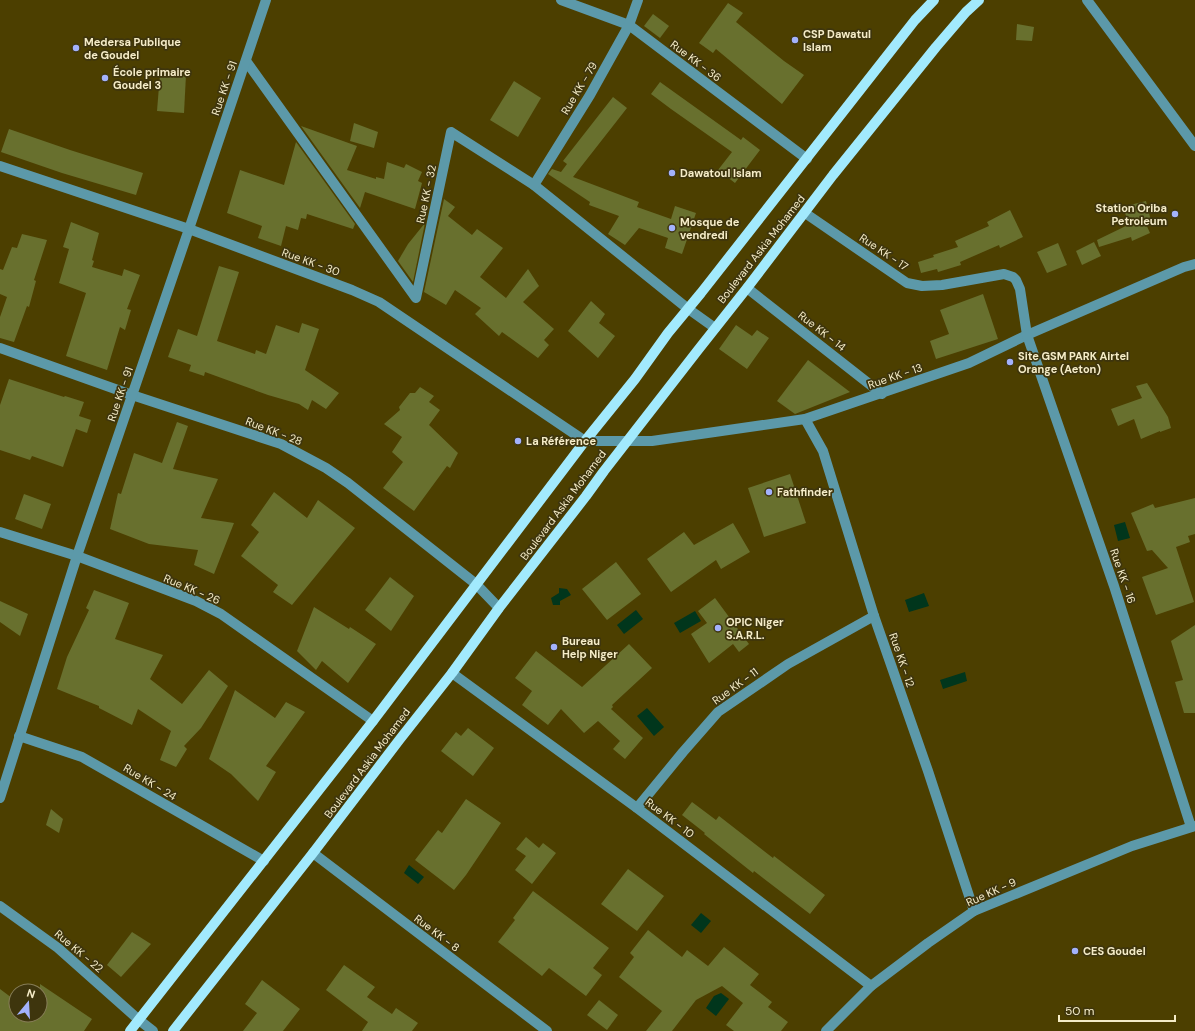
<svg xmlns="http://www.w3.org/2000/svg" width="1195" height="1031" font-family="'DM Sans',sans-serif">
	<style>
		.water { fill: #01361c }
		.building { fill: #68702e }
		.lines { fill: none; stroke-linecap: round; stroke-linejoin: round }
		.minor { stroke: #5c99a9; stroke-width: 10 }
		.major { stroke: #a2eafd; stroke-width: 10 }
		.poi-dot { fill: #a3b2fc; stroke: #3e350d; stroke-width: 1.5 }
		.labels { text-anchor: middle; stroke-width: 3.5; stroke-linejoin: round; paint-order: stroke }
		.poi-label { font-size: 11px; font-weight: bold; fill: #f5ecc8; stroke: #3e350d; text-anchor: start }
		.street-label { font-size: 11px; fill: #f5ecc8; stroke: #3e350d }
	</style>
	<rect width="100%" height="100%" fill="#4c3f00"/>
	<g class="water">
		<polygon points="1125,522 1130,538 1118,541 1114,525"/>
		<polygon points="559,588 567,589 571,595 560,601 560,605 553,605 551,598 559,593"/>
		<polygon points="924,593 929,606 909,612 905,600"/>
		<polygon points="636,610 643,619 624,634 617,625"/>
		<polygon points="695,611 701,621 680,633 674,623"/>
		<polygon points="965,672 967,681 943,689 940,680"/>
		<polygon points="647,708 664,727 654,736 637,716"/>
		<polygon points="409,865 424,877 418,884 404,873"/>
		<polygon points="701,913 711,921 701,933 691,925"/>
		<polygon points="721,993 729,999 716,1016 706,1008 714,996"/>
	</g>
	<g class="building">
		<polygon points="728,3 743,13 736,22 784,61 804,75 782,104 716,49 713,53 699,43"/>
		<polygon points="653,14 669,26 660,38 644,26"/>
		<polygon points="1017,24 1034,27 1032,41 1016,40"/>
		<polygon points="160,74 186,75 184,113 157,111"/>
		<polygon points="514,81 541,98 518,137 490,120"/>
		<polygon points="660,82 741,140 743,137 760,150 735,183 718,170 732,152 671,109 651,94"/>
		<polygon points="613,97 627,108 573,177 639,202 637,207 671,219 675,206 696,213 682,254 665,248 668,238 639,228 625,245 608,234 619,216 589,205 590,202 548,174 552,169 561,172 567,164 563,161"/>
		<polygon points="354,123 378,132 374,148 350,141"/>
		<polygon points="301,126 357,146 347,170 376,179 376,177 384,179 387,162 404,168 406,164 422,172 418,181 422,183 415,209 365,192 360,208"/>
		<polygon points="9,129 70,150 143,173 136,195 62,173 1,152"/>
		<polygon points="296,142 355,224 353,229 307,214 306,219 301,218 298,230 286,226 281,246 258,238 262,226 227,213 240,170 284,185"/>
		<polygon points="444,199 455,207 448,216 472,235 477,229 503,248 480,277 506,298 528,269 539,286 523,302 554,329 544,340 549,345 538,358 502,332 499,336 475,314 481,308 455,290 446,305 424,292"/>
		<polygon points="1146,201 1151,221 1145,222 1150,233 1132,241 1131,237 1099,247 1097,240 1130,224 1122,207"/>
		<polygon points="1010,210 1023,237 1000,248 999,245 960,262 961,265 938,272 937,269 921,273 918,262 934,257 933,255 958,247 955,241 989,226 987,222"/>
		<polygon points="71,222 99,233 92,260 94,261 92,267 122,276 124,269 140,275 127,309 131,310 125,330 120,327 107,370 66,356 86,293 59,283 69,249 63,247"/>
		<polygon points="425,223 413,282 398,261 408,244"/>
		<polygon points="22,234 47,240 34,280 36,281 29,307 27,306 14,342 0,338 0,317 7,297 0,294 0,269 3,270 12,247 17,248"/>
		<polygon points="1094,242 1101,256 1082,265 1076,251"/>
		<polygon points="1058,243 1067,265 1047,273 1037,252"/>
		<polygon points="219,266 239,272 217,341 255,354 256,350 266,354 276,325 299,333 302,323 319,329 305,370 339,393 326,409 312,400 308,410 299,404 268,395 205,372 204,376 189,371 191,365 168,357 178,329 197,336"/>
		<polygon points="983,294 998,339 936,359 930,341 949,334 940,310"/>
		<polygon points="591,301 605,314 599,323 615,336 598,358 568,331"/>
		<polygon points="736,325 752,336 757,330 769,338 747,369 719,349"/>
		<polygon points="808,360 850,392 795,414 777,401"/>
		<polygon points="9,379 64,397 65,396 84,402 79,416 91,420 87,433 76,429 63,467 32,456 30,460 0,450 0,405"/>
		<polygon points="1147,383 1168,417 1171,428 1160,432 1160,431 1141,439 1134,419 1118,426 1111,409 1142,398 1136,386"/>
		<polygon points="420,387 434,396 429,402 440,410 429,425 458,453 450,468 447,466 414,511 383,488 403,462 392,452 402,437 384,424 400,410 399,407 410,393 415,393"/>
		<polygon points="177,422 188,426 173,469 218,479 201,518 234,523 214,574 194,565 198,550 149,544 110,529 118,493 121,494 134,453 162,463"/>
		<polygon points="790,474 806,523 764,537 748,488"/>
		<polygon points="274,492 307,518 318,500 355,528 292,605 273,592 278,585 241,556 259,532 251,525"/>
		<polygon points="24,494 51,504 42,529 15,519"/>
		<polygon points="1195,498 1195,534 1188,536 1190,542 1176,547 1194,602 1156,615 1142,577 1168,568 1152,550 1147,551 1131,513 1153,504 1155,508"/>
		<polygon points="733,523 750,552 721,569 716,560 671,592 647,559 684,532 694,545"/>
		<polygon points="616,562 641,594 607,620 582,589"/>
		<polygon points="390,577 414,596 391,631 365,610"/>
		<polygon points="94,590 129,603 115,639 163,655 150,679 182,704 209,670 228,686 201,728 184,746 187,749 176,767 160,760 171,731 138,709 132,725 99,708 99,706 57,689 67,657 89,610 86,608"/>
		<polygon points="715,598 749,644 739,652 733,644 709,663 691,634 707,623 698,611"/>
		<polygon points="0,601 28,614 20,636 0,622"/>
		<polygon points="314,607 349,629 350,627 376,644 348,683 322,661 316,670 297,651"/>
		<polygon points="1195,625 1195,713 1184,713 1175,682 1183,680 1171,641"/>
		<polygon points="629,644 652,668 612,705 613,707 611,709 643,738 625,759 613,749 620,741 598,721 584,733 561,709 548,725 522,705 532,691 515,678 536,651 582,687"/>
		<polygon points="235,690 275,718 286,702 305,712 266,766 276,772 258,801 231,774 209,759"/>
		<polygon points="468,728 494,748 473,776 441,751 456,732 461,736"/>
		<polygon points="466,799 501,823 466,875 454,890 415,860 438,830 442,833"/>
		<polygon points="692,802 716,820 719,816 773,858 774,856 825,895 810,914 754,871 753,873 704,834 705,833 682,815"/>
		<polygon points="51,809 63,819 59,833 46,825"/>
		<polygon points="526,837 539,848 543,843 556,853 532,884 515,870 526,856 516,849"/>
		<polygon points="628,869 664,896 637,931 601,904"/>
		<polygon points="533,891 609,948 593,968 602,975 586,996 549,968 542,976 498,942 515,920 513,918"/>
		<polygon points="648,930 682,957 687,950 708,966 724,947 759,974 750,985 772,1002 768,1007 788,1022 781,1031 734,1031 726,1025 743,1003 722,986 696,1000 672,1031 646,1031 662,1011 619,977 634,957 630,953"/>
		<polygon points="132,932 151,944 121,977 107,965"/>
		<polygon points="344,965 375,987 367,997 392,1014 396,1008 418,1023 412,1031 362,1031 368,1022 326,990"/>
		<polygon points="262,980 300,1009 283,1031 243,1031 257,1013 245,1004"/>
		<polygon points="40,984 92,1019 84,1031 0,1031 0,989 16,1001 16,1015 40,1015"/>
		<polygon points="599,1000 618,1015 607,1030 587,1015"/>
	</g>
	<g class="lines">
		<g class="minor">
			<polyline points="561,0 629,25 807,159"/>
			<polyline points="1087,0 1195,146"/>
			<polyline points="246,61 416,298 451,132 534,185 687,308 715,328"/>
			<polyline points="0,166 189,229 352,290 379,302 585,441 652,441 805,419 969,363 1027,335 1184,267 1195,264"/>
			<polyline points="534,185 590,95 629,25 638,0"/>
			<polyline points="805,213 907,283 922,286 942,285 1004,274 1013,277 1016,280 1020,289 1027,335 1114,586 1191,827"/>
			<polyline points="747,288 882,394"/>
			<polyline points="0,348 132,395 281,444 326,468 348,483 476,584 499,608"/>
			<polyline points="805,419 823,451 874,616 928,771 974,911"/>
			<polyline points="0,532 77,556 196,601 221,614 373,721"/>
			<polyline points="452,673 637,808 871,986"/>
			<polyline points="19,736 82,757 264,861"/>
			<polyline points="0,798 77,556 189,229 266,0"/>
			<polyline points="637,808 683,752 718,712 788,664 874,616"/>
			<polyline points="313,853 547,1031"/>
			<polyline points="0,906 58,948 139,1020 153,1031"/>
			<polyline points="826,1031 871,986 928,943 974,911 1132,846 1195,826"/>
		</g>
		<g class="major">
			<polyline points="130,1031 373,721 585,441 635,379 668,333 701,293 915,20 934,0"/>
			<polyline points="173,1031 313,853 400,739 452,673 499,608 586,496 604,471 698,350 747,288 833,175 936,47 966,12 979,0"/>
		</g>
	</g>
	<g class="poi-dot">
		<circle cx="795" cy="40" r="4"/>
		<circle cx="76" cy="48" r="4"/>
		<circle cx="105" cy="78" r="4"/>
		<circle cx="672" cy="173" r="4"/>
		<circle cx="1175" cy="214" r="4"/>
		<circle cx="672" cy="228" r="4"/>
		<circle cx="1010" cy="362" r="4"/>
		<circle cx="518" cy="441" r="4"/>
		<circle cx="769" cy="492" r="4"/>
		<circle cx="718" cy="628" r="4"/>
		<circle cx="554" cy="647" r="4"/>
		<circle cx="1075" cy="951" r="4"/>
	</g>
	<g class="labels">
		<g class="poi-label">
			<text x="803" y="38">CSP Dawatul<tspan x="803" dy="13">Islam</tspan></text>
			<text x="84" y="46">Medersa Publique<tspan x="84" dy="13">de Goudel</tspan></text>
			<text x="113" y="76">École primaire<tspan x="113" dy="13">Goudel 3</tspan></text>
			<text x="680" y="177">Dawatoul Islam</text>
			<text x="1167" y="212" text-anchor="end">Station Oriba<tspan x="1167" dy="13">Petroleum</tspan></text>
			<text x="680" y="226">Mosque de<tspan x="680" dy="13">vendredi</tspan></text>
			<text x="1018" y="360">Site GSM PARK Airtel<tspan x="1018" dy="13">Orange (Aeton)</tspan></text>
			<text x="526" y="445">La Référence</text>
			<text x="777" y="496">Fathfinder</text>
			<text x="726" y="626">OPIC Niger<tspan x="726" dy="13">S.A.R.L.</tspan></text>
			<text x="562" y="645">Bureau<tspan x="562" dy="13">Help Niger</tspan></text>
			<text x="1083" y="955">CES Goudel</text>
		</g>
		<g class="street-label">
			<text transform="translate(696 61) rotate(37)" y="4">Rue KK - 36</text>
			<text transform="translate(224 88) rotate(-71)" y="4">Rue KK - 91</text>
			<text transform="translate(579 88) rotate(-59)" y="4">Rue KK - 79</text>
			<text transform="translate(426 194) rotate(-78)" y="4">Rue KK - 32</text>
			<text transform="translate(761 249) rotate(-52)" y="4">Boulevard Askia Mohamed</text>
			<text transform="translate(884 252) rotate(34)" y="4">Rue KK - 17</text>
			<text transform="translate(311 262) rotate(20)" y="4">Rue KK - 30</text>
			<text transform="translate(822 331) rotate(38)" y="4">Rue KK - 14</text>
			<text transform="translate(895 376) rotate(-19)" y="4">Rue KK - 13</text>
			<text transform="translate(120 394) rotate(-71)" y="4">Rue KK - 91</text>
			<text transform="translate(274 431) rotate(21)" y="4">Rue KK - 28</text>
			<text transform="translate(563 505) rotate(-53)" y="4">Boulevard Askia Mohamed</text>
			<text transform="translate(1123 576) rotate(71)" y="4">Rue KK - 16</text>
			<text transform="translate(192 589) rotate(23)" y="4">Rue KK - 26</text>
			<text transform="translate(902 660) rotate(71)" y="4">Rue KK - 12</text>
			<text transform="translate(735 686) rotate(-36)" y="4">Rue KK - 11</text>
			<text transform="translate(367 763) rotate(-53)" y="4">Boulevard Askia Mohamed</text>
			<text transform="translate(150 782) rotate(31)" y="4">Rue KK - 24</text>
			<text transform="translate(670 818) rotate(37)" y="4">Rue KK - 10</text>
			<text transform="translate(991 892) rotate(-24)" y="4">Rue KK - 9</text>
			<text transform="translate(437 933) rotate(37)" y="4">Rue KK - 8</text>
			<text transform="translate(79 951) rotate(40)" y="4">Rue KK - 22</text>
		</g>
	</g>
	<g transform="translate(28 1003) rotate(18)"><circle r="19" fill="#3e350d" stroke="#877e58"/>
	<path d="M0-3L7 15L0 10L-7 15Z" fill="#a3b2fc"/>
	<text y="-6" font-size="11" font-weight="bold" text-anchor="middle" fill="#f5ecc8">N</text>
	</g>
	<path d="M1059 1015v6h116v-6" fill="none" stroke="#f5ecc8" stroke-width="2"/>
	<text x="1065" y="1015" font-size="12" fill="#f5ecc8" stroke="#3e350d" stroke-width="3" paint-order="stroke">50 m</text>
</svg>
